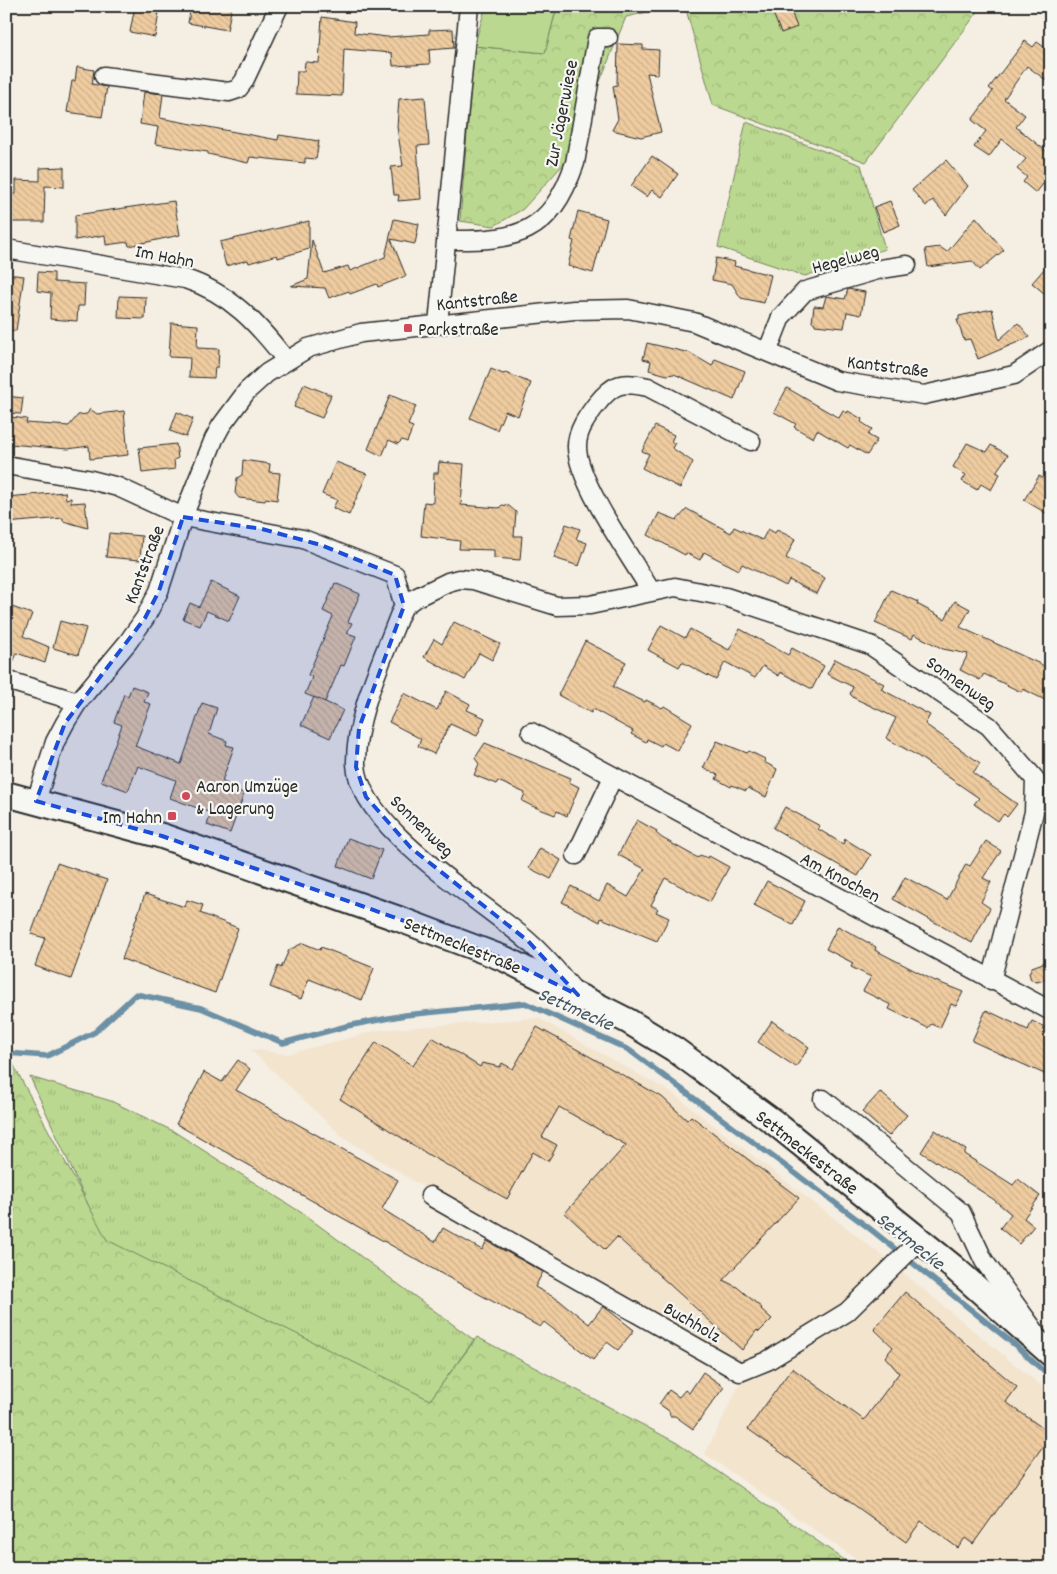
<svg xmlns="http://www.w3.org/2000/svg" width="1057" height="1574" font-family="Dekko,sans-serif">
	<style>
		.built { fill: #f3e4ce }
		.grass { fill: url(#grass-tufts); stroke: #73825e }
		.forest { fill: url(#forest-crowns); stroke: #73825e }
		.park { fill: #bbd890; stroke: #73825e }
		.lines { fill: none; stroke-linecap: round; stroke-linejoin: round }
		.stream { stroke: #6c90a5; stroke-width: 5.5 }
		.building { fill: url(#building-back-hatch); stroke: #2b2b2b }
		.street-casing { stroke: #2b2b2b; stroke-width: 21 }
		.secondary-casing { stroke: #2b2b2b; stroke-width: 28 }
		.street { stroke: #f6f6f2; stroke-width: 18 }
		.secondary { stroke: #f6f6f2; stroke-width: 24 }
		.marked { fill: #1d4ed8; fill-opacity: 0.2; stroke: #1d4ed8; stroke-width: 4; stroke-dasharray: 10 6; stroke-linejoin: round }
		.poi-dot { fill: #d1495b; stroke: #f6f6f2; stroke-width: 2 }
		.labels { text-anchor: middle; stroke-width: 4.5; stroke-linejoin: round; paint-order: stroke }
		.street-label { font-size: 19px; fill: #2b2b2b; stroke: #f6f6f2 }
		.poi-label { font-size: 19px; fill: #2b2b2b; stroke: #f6f6f2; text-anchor: start }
		.water-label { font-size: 20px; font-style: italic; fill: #46555e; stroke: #f6f6f2 }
	</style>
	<defs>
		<pattern id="grass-tufts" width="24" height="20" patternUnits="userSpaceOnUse" patternTransform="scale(1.25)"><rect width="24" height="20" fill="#bbd890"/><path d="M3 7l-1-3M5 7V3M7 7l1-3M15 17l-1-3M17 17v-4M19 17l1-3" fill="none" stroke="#a1ba7c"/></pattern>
		<pattern id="forest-crowns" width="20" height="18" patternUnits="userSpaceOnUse" patternTransform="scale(1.25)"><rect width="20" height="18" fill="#bbd890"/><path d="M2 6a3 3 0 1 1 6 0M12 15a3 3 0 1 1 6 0" fill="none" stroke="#a1ba7c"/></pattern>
		<pattern id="building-back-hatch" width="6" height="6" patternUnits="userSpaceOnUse" patternTransform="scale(1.25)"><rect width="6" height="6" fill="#efcca0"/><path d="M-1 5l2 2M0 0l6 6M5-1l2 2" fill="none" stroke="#cdaf8a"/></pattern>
	</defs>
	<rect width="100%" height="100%" fill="#f5eee2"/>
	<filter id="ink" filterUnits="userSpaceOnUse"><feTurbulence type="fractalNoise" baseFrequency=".02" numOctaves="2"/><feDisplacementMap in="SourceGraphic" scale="10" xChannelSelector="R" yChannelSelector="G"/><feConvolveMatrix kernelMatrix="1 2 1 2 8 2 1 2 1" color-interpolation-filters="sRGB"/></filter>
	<g filter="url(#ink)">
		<polygon class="built" points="538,1018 672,1093 885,1258 1051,1394 1051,1568 869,1568 705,1454 740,1383 344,1138 250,1049 288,1054 379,1030"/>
		<g class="grass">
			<polygon points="746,122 861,165 885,249 805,276 718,247"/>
			<polygon points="30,1077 111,1101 173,1131 302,1213 474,1340 428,1403 105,1242"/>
		</g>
		<g class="forest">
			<polygon points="557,6 673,6 626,17 569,158 523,209 494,226 460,221 474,46 545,53"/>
			<polygon points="685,6 982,6 866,162 713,105"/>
			<polygon points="6,1051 107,1240 430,1400 477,1337 677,1443 856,1568 6,1568"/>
		</g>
		<polygon class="park" points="486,6 557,6 545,53 474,46"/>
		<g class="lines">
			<polyline class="stream" points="6,1053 47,1056 95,1032 136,994 201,1008 283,1043 347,1026 405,1015 525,1003 629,1050 869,1228 1015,1345 1051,1378"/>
		</g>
		<g class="building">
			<polygon points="135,6 160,6 155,37 130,32"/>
			<polygon points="191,6 232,6 227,30 188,23"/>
			<polygon points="770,6 789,6 797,27 781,33"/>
			<polygon points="322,17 355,22 354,33 387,37 429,34 429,30 453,29 454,48 429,50 430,64 393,66 392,53 344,49 342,96 296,94 297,71 304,71 305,62 319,63"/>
			<polygon points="1025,41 1033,47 1037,42 1051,52 1051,84 1027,66 1004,99 1025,115 1016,127 1051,155 1051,190 1043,184 1036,193 1023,182 1027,177 1017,169 1026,159 1002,139 989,157 974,147 986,131 972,120 993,91 989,88"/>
			<polygon points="618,44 643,45 643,49 659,50 658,74 647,73 661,132 641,137 612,130 618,119 613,86 617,85"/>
			<polygon points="77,67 94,70 92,84 107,87 102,117 67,112 72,81 75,81"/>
			<polygon points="144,92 163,94 160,118 278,140 279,135 319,141 316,159 305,158 305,163 250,157 248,163 208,154 208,152 155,144 158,127 140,124"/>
			<polygon points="425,97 429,145 417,146 421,199 398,201 399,195 394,195 391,167 403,166 397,127 399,99"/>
			<polygon points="652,156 678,174 662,197 652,190 647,197 631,186"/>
			<polygon points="946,160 968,186 946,215 933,200 926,206 912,190"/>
			<polygon points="64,167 64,187 45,186 44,222 7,222 6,194 16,194 16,180 40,181 40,168"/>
			<polygon points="174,201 180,235 129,246 128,242 106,245 105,235 75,240 75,215"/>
			<polygon points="890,201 900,225 883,232 874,207"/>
			<polygon points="578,211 607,219 593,273 568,266 574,241 571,240"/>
			<polygon points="976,217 1004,250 980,270 972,261 928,267 925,249 940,247 947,252"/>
			<polygon points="394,219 419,224 415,244 391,239 406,276 378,287 377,284 350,294 349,291 329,298 325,288 291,286 308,279 312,240 324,273 348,266 350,271 385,257"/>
			<polygon points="309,221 309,249 278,258 277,255 249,263 248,260 226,266 220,242"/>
			<polygon points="716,258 735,262 734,266 771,275 764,303 741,298 732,284 712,280"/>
			<polygon points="1051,261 1051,299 1032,283"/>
			<polygon points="38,272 54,273 54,282 85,284 84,306 78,306 77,321 50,319 51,293 37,291"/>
			<polygon points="6,274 24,276 16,331 6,330"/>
			<polygon points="848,289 865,292 861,315 847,312 844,328 815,325 815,323 812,322 814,306 823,307 826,296 845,299"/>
			<polygon points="119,296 146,297 145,319 118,318"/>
			<polygon points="992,309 999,340 1018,323 1030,337 978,359 970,339 964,340 957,320 959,320 959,316"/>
			<polygon points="171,323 198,325 197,348 219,349 218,367 215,367 214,378 189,377 190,358 169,357"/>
			<polygon points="647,343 690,353 712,366 715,359 745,371 734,400 674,374 667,375 649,370 651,361 643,359"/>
			<polygon points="491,369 503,374 506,373 531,383 518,416 505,411 497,430 470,418"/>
			<polygon points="304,384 331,395 322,418 294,407"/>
			<polygon points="787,388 839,418 843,411 847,413 848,411 862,419 861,422 872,429 868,435 877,440 867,455 850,445 848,448 817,430 813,438 794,427 796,424 774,412"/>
			<polygon points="390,395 416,406 408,425 413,427 407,442 402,440 398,444 389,440 382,456 368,449"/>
			<polygon points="6,396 23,398 21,414 6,413"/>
			<polygon points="90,409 97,414 124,411 128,455 90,459 89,446 68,449 9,444 11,417 27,419 26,423 69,426 78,415 87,414"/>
			<polygon points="177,412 193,419 186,437 170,431"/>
			<polygon points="655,426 674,435 671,442 675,443 672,448 693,462 680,488 642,468 649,454 642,451"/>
			<polygon points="967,443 987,452 991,445 1008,455 996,472 1000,474 991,490 981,484 977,490 962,481 966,475 953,467"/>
			<polygon points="176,444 178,458 174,460 175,469 142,473 139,448"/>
			<polygon points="243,460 270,464 269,472 280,473 277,500 266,498 265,501 239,498 235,493 237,478 242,475"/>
			<polygon points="336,462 367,474 349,515 333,508 337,500 322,494"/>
			<polygon points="439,462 464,464 461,505 499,508 502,505 509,506 516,512 514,536 522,536 520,560 494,558 494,550 459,549 460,541 421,536 424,502 433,503 434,473 438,473"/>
			<polygon points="1039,476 1051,482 1051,516 1024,500"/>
			<polygon points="65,492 66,499 71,498 71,503 85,502 88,528 63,521 63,518 6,523 6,497"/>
			<polygon points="687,509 731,533 734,527 762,540 768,529 775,533 777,530 795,539 786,558 825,578 817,594 789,580 786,586 742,564 739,570 704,552 700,560 686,553 685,555 648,535 659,513 677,520"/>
			<polygon points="566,524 580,529 576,539 587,543 579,566 554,558"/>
			<polygon points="109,533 142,536 140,560 106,557"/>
			<polygon points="211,582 240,596 229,621 207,611 200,626 183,619 190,603 199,607"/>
			<polygon points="335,583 360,594 348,622 352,623 347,633 356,636 344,666 341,665 325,702 305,694 312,677 308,675 333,616 323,611"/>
			<polygon points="891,590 918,602 917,604 945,619 955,601 970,609 960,627 1051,669 1051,703 1023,689 1021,692 984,674 980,680 960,670 968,654 943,649 914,634 912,639 875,623"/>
			<polygon points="6,605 32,614 23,636 49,647 45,663 17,653 10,670 6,670"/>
			<polygon points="60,621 86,628 78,655 53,648"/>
			<polygon points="454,622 500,644 492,660 479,653 465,680 424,657 434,639 442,644"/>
			<polygon points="661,625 685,638 690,629 729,650 740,629 788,655 792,648 824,666 812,689 780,672 779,676 763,666 755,678 725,662 716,680 682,662 679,667 648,650"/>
			<polygon points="585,641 626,662 613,687 645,702 646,700 662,708 664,706 692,723 678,751 663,743 661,746 647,739 646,742 631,734 633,731 593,709 591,713 558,695"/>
			<polygon points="835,659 884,684 881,689 930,715 925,724 980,763 973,773 1017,804 1007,817 1004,814 998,821 974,804 979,798 916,755 886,738 896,718 854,698 850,694 853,687 827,674"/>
			<polygon points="132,686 148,692 144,702 151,704 135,746 181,764 202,703 217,708 209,734 227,741 226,745 234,747 222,781 244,794 230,833 207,825 211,813 170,798 176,780 138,766 128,791 101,781 122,725 114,722 124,694 128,696"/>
			<polygon points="446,691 470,704 467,710 485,718 477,736 450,724 434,754 418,746 421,739 389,722 404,693 437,710"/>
			<polygon points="314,697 343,710 330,738 301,725"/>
			<polygon points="717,741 747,753 749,751 765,759 764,762 777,769 766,797 748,788 746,791 732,785 731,787 716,779 718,775 703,768"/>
			<polygon points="485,743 571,778 569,782 579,787 567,816 557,811 555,815 532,806 522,801 525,793 498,781 496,784 474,775 479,764 475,758"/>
			<polygon points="785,807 820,826 818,829 843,844 845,839 871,855 858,876 773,828"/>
			<polygon points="637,820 657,831 656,833 662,838 698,858 700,855 708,858 709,856 729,867 710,902 665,878 651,905 658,909 656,912 669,918 657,941 601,918 600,922 562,902 571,886 599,901 607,885 628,897 645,869 618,855"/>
			<polygon points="348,838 382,850 371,879 338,866"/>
			<polygon points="986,841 1001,851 983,878 991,882 981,902 990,908 972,943 893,899 905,877 947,900 966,864 970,866"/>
			<polygon points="540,848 561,860 551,879 529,868"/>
			<polygon points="57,863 107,880 71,979 35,966 45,938 31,934"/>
			<polygon points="767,881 805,901 793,925 754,905"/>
			<polygon points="145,894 185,907 187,900 203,905 200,913 238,928 215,993 122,959"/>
			<polygon points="838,926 876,947 875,950 933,980 963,992 956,1006 951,1004 940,1028 931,1024 928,1028 889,1009 891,1005 863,991 871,977 851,967 853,963 826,949"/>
			<polygon points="303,943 320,950 321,947 374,968 362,1000 309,979 301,999 270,987 278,966 281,968 289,950"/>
			<polygon points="1051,960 1051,973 1048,979 1037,982 1031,980 1029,973 1032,967"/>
			<polygon points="986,1010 1028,1030 1032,1021 1051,1030 1051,1077 972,1041"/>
			<polygon points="772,1021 809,1047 796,1067 758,1042"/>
			<polygon points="537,1027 662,1097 687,1120 691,1116 799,1198 723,1280 737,1287 762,1308 761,1309 772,1319 759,1332 757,1330 742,1350 617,1237 605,1250 565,1213 626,1145 559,1107 542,1137 557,1145 553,1153 548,1161 533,1152 507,1199 429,1155 340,1099 376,1042 413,1066 432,1037 480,1067 482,1063 500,1067 502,1063 513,1069"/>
			<polygon points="238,1060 250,1069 236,1090 398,1180 382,1209 435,1242 443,1228 482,1250 487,1241 543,1272 535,1287 559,1300 589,1324 603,1306 634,1330 618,1350 607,1342 593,1360 544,1322 540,1327 442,1274 176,1124 204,1072 222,1082"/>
			<polygon points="880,1092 907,1115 889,1136 862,1112"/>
			<polygon points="935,1130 966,1150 964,1154 1013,1185 1018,1179 1040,1196 1024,1218 1034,1226 1019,1244 1000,1228 1011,1214 993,1199 921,1152"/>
			<polygon points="905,1292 1017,1387 1006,1402 1051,1434 1051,1451 1043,1446 973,1544 965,1538 958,1548 921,1521 906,1542 748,1429 792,1368 864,1420 899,1373 885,1357 893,1347 874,1329"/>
			<polygon points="703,1372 724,1387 693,1429 675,1416 670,1416 669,1411 659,1404 669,1390 679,1397 685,1390 689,1393"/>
		</g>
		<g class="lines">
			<defs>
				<g id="street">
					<polyline points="104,76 229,92 238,89 244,81 279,6"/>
					<path d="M447,240C517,241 550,235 575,163L597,38H608"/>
					<path d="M6,249L185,279C230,293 258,324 286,360"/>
					<polyline points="438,324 469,6"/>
					<polyline points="768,350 781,317 805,291 881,269 907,265"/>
					<polyline points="6,465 87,479 118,487 183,517 303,539 395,575 404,606"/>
					<path d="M651,591C632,559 576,480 577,446C577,431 587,417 596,405C613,383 622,381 648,387L751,441"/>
					<polyline points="6,680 78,702"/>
					<polyline points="531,732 1051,1011"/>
					<polyline points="36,801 55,742 65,723 78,702 128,642 145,618 159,591 183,517 214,439 221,426 247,391 267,373 308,348 361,333 574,310 628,309 694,322 837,381 924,395 1014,375 1051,350"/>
					<polyline points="576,855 613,777"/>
					<path d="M575,992C561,975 546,957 529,942C484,901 359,829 356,764C355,716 382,661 399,616L404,606L415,598L448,582L459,579L473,580L557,606L590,605L675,587L726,597L870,645L989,726L1035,779L1034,812L991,981"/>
					<polyline points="823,1099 961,1212 984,1261 1034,1330"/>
					<polyline points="430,1196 740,1372 767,1361 847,1312 920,1240"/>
				</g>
				<polyline id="secondary" points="6,794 162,836 399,919 505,959 628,1021 674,1049 775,1123 952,1266 1051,1354"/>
			</defs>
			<use href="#street" class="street-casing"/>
			<use href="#secondary" class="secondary-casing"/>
			<use href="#street" class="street"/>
			<use href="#secondary" class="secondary"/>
		</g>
	</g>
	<path class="marked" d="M183,517L262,529L321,545L395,575L404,606L359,728L356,767L366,797L411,848L528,941L578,995L505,959L399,919L162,836L36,801L65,723L145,618L159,591Z"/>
	<g class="poi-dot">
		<rect x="403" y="323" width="10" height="10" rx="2.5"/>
		<circle cx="186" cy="796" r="5"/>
		<rect x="167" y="811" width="10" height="10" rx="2.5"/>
	</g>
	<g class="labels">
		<g class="street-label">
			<text transform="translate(560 113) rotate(-79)" y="7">Zur Jägerwiese</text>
			<text transform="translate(165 255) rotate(11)" y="7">Im Hahn</text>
			<text transform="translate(845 258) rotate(-15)" y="7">Hegelweg</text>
			<text transform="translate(477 299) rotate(-6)" y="7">Kantstraße</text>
			<text transform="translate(888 365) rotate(7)" y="7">Kantstraße</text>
			<text transform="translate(143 564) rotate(-69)" y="7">Kantstraße</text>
			<text transform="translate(962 682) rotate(35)" y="7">Sonnenweg</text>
			<text transform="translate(423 825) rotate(44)" y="7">Sonnenweg</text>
			<text transform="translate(841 876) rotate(28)" y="7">Am Knochen</text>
			<text transform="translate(463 944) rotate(22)" y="7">Settmeckestraße</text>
			<text transform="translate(808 1151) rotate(38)" y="7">Settmeckestraße</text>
			<text transform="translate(693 1321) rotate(30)" y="7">Buchholz</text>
		</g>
		<g class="poi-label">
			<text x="418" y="335">Parkstraße</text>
			<text x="196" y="792">Aaron Umzüge<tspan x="196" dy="22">&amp; Lagerung</tspan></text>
			<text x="162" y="823" text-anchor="end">Im Hahn</text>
		</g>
		<g class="water-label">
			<text transform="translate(576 1008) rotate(24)" y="7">Settmecke</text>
			<text transform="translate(911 1240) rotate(38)" y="7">Settmecke</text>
		</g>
	</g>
	<rect width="1057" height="1574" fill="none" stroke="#f6f6f2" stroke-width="25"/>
	<rect x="12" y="12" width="1032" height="1549" fill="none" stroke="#2b2b2b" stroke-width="2" filter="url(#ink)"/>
</svg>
